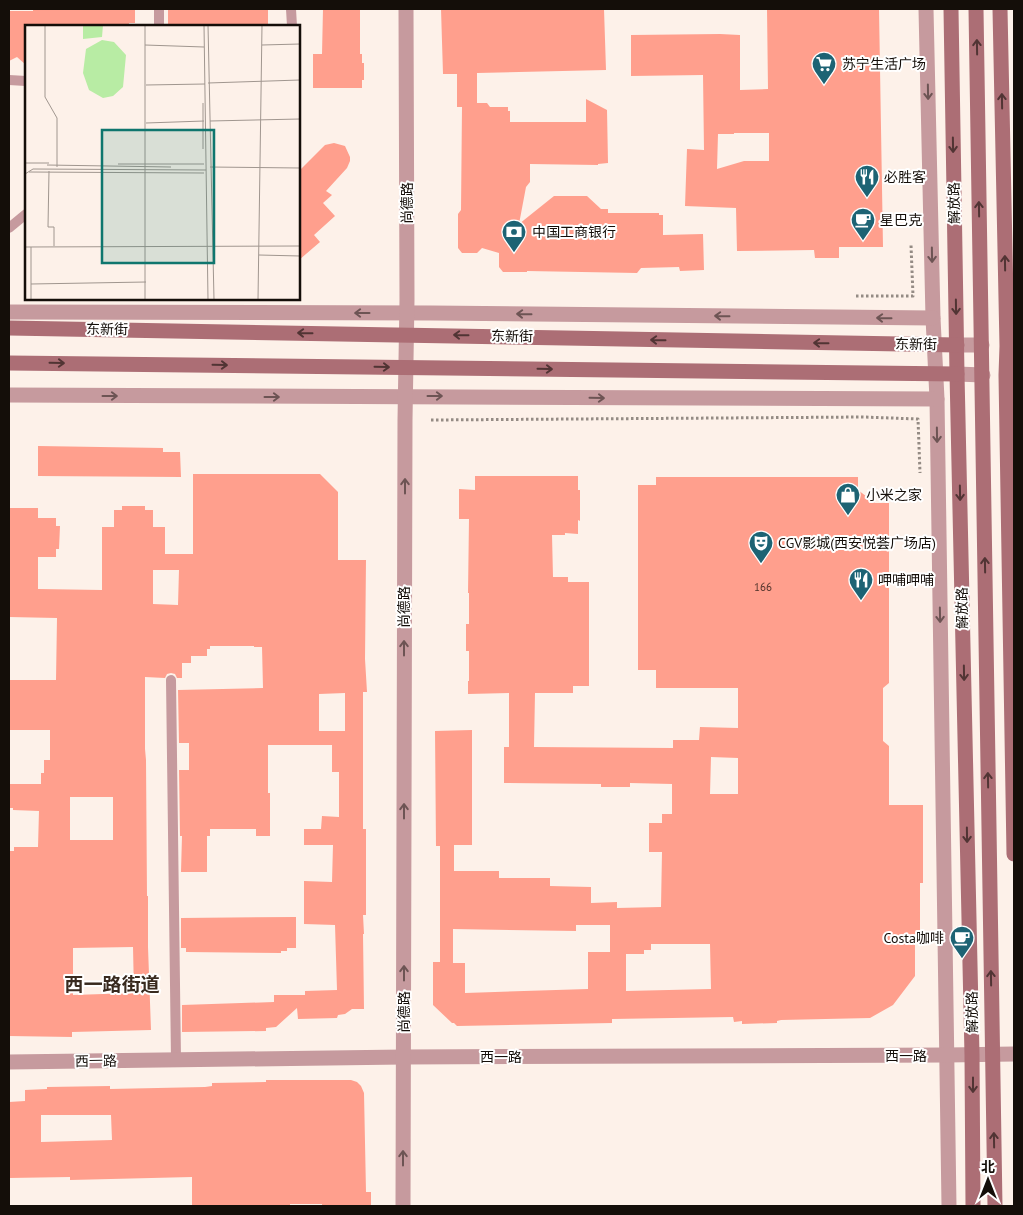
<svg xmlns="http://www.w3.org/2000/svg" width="1023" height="1215" font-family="'PT Sans','Noto Sans SC',sans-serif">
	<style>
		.building { fill: #ff9f8d; fill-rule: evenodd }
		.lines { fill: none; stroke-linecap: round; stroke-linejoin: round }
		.path { stroke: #948b84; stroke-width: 3; stroke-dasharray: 2.5 2.5; stroke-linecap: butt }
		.service { stroke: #c69a9e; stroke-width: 10 }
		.minor { stroke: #c69a9e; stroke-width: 15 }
		.tertiary { stroke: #c69a9e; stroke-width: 15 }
		.secondary { stroke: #ac6e75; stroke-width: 15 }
		.oneway { stroke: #513434 }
		.oneway2 { stroke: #6d5454 }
		.labels { text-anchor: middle; stroke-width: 4; stroke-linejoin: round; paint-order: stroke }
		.number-label { font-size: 11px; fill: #4f322a }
		.poi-label { font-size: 14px; fill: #140e09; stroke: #fff; text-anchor: start }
		.street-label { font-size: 14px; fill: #140e09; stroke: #fff }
		.district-label { font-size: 19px; font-weight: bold; fill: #382a1f; stroke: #fff }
		.inset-road { fill: none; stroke: #a0968f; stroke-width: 1 }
		.view { fill: #0f766e; fill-opacity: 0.15; stroke: #0f766e; stroke-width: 2.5 }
		.inset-edge { fill: none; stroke: #140e09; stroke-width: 2.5 }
	</style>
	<rect width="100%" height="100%" fill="#fdf1e9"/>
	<g class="building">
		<polygon points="33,9 135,9 135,23 129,23 129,26 26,26 26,65 17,57 9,61 9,11 33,11"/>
		<polygon points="168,9 268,9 268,26 169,26 169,25 168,25"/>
		<polygon points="323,9 360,9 360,54 362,54 362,63 364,63 364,80 362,80 362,88 313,88 313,54 322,54"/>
		<polygon points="441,9 604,9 606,70 477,73 477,103 487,103 490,107 508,107 508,111 510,111 510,122 586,122 586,99 607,110 608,163 598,164 598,165 530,164 530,182 526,187 519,224 554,196 587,196 601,209 608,209 608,213 659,213 659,215 663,215 663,235 703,234 704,270 680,271 679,267 641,268 637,273 527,271 527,272 503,272 499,267 499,253 482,248 477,253 462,253 458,248 458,214 461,210 462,107 457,107 457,74 443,74"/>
		<path d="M767,9H879L883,247H839V258H815L814,250L737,251L736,208L685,206L687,149L704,150L703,75L631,76V35L720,34L740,35V90L768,89ZM734,133H769V161H744L717,169L718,134H734Z"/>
		<polygon points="334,143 345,146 350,157 350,161 347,168 326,191 332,195 323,203 335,216 314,235 320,242 299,260 299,171 325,145"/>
		<polygon points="38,446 163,448 163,452 180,452 181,477 38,476"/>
		<path d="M193,474H320L338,492V560H366L365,659L367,692H363V829H366V915H363L364,934H363L364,1009H352L345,1014L338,1015L337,1018L298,1019L297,1008L276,1027L266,1028V1031L182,1032V1005L274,1002V995H305V991L337,990L335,925L304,924V881L332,882L333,845H304V829H321L322,816L339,817V772H332V745H268V793H270V836H256V829H210V836H207V872H181L182,836H180L179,770H189V743H179L178,690L263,688L262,647H254V646H210V649H207V656H191V663H182V678H177L175,674L171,673L167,674L165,678L145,677V749L146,760L147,896H148V947L151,1030L72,1032V1037L9,1036V851H14V847H38L39,811L13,810V808H9V784H41V773H44V760H50V730H9V680H56L57,618L9,617V508H38V518H56V526H60L59,549H56V557H38V589L102,590V527H114V510H122V506H145V510H153V527H165V554H193ZM153,570H179L178,605L153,604ZM345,693V731H319V694ZM70,797H113V840H70ZM133,947L134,993L73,995V948Z"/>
		<path d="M475,476H578V490H580V521L578,520V534L565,533V535H552L553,577H568V582H589V686H573V693H535L534,747L673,748V740H699L700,727L738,728V688H656V670H638V485H656V477H858V490L875,503H889V683L883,688V741L889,746V805H923V883H920V938H915V976L893,1005L870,1018L781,1020L777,1021V1023L742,1024V1021L734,1022L733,1017L612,1019V1023L457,1026L454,1023H452L433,1005V962H440V846H436L435,731L472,730V845H454V871H499V878H550V886L591,887V903L617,902V908L661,907L662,852H649V823H662V814H672V784L630,783V787H601V784L504,783V747H509V693L468,694V681H469V651H466V624H469V593H468L469,519H459V489L475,490ZM711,757L738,758V794H710ZM576,925H610V952H588V989L465,993V963H453V929L576,931ZM651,944H710L711,989L626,991V954H644V950H651Z"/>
		<polygon points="296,917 296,948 287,948 287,951 281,951 281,953 186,952 186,948 181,948 181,918"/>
		<path d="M266,1080H351L357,1082L361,1086L364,1093L366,1192H371V1206H322V1204H290V1206H192V1177L70,1180V1177L9,1178V1102L25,1101V1090L47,1089V1087L110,1086V1089L205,1087L212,1086V1083L266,1082ZM41,1115H111L112,1140L41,1142Z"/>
	</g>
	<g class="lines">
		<g class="path">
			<polyline points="856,296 913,296 911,245"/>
			<polyline points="431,420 863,417 918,419 920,473"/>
		</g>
		<g class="service">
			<polyline points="159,9 159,26"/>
			<polyline points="291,9 292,26"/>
			<polyline points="9,80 26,81"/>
			<polyline points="9,228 26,214"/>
			<polyline points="171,680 176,1060"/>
		</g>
		<g class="minor">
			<polyline points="926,9 933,318 937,399 949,1206"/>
			<polyline points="9,312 432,313 933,318"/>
			<polyline points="9,395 937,399"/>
		</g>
		<g class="tertiary">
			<polyline points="957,345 982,345"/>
			<polyline points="957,374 983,375"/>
			<polyline points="9,1062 404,1057 947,1055 1014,1054"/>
			<polyline points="403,1206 405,420 407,300 406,9"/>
		</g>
		<g class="secondary">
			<polyline points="951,9 957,374 972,1055 973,1206"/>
			<polyline points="976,9 995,1206"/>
			<polyline points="1000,9 1007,346 1006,375 1014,854"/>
			<polyline points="9,328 957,345"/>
			<polyline points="9,363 957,374"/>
		</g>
	</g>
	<defs><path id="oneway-shaft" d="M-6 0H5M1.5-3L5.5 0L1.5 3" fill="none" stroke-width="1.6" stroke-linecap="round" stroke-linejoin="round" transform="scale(1.25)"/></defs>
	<g class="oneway">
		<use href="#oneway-shaft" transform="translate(977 47) rotate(-91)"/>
		<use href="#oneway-shaft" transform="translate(1002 101) rotate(-91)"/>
		<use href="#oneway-shaft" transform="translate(953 145) rotate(89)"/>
		<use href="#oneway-shaft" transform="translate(979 209) rotate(-91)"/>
		<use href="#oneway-shaft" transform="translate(1005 263) rotate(-91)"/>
		<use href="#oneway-shaft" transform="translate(956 307) rotate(89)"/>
		<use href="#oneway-shaft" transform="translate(305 333) rotate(-179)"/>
		<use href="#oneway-shaft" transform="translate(461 335) rotate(-179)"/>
		<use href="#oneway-shaft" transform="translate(658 340) rotate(-179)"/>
		<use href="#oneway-shaft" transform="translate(821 343) rotate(-179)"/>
		<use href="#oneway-shaft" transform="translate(57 363) rotate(1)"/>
		<use href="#oneway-shaft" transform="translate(220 365) rotate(1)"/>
		<use href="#oneway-shaft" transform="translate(382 367) rotate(1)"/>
		<use href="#oneway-shaft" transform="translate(545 369) rotate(1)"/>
		<use href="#oneway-shaft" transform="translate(960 493) rotate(89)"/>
		<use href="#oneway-shaft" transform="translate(985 565) rotate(-91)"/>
		<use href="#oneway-shaft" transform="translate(964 673) rotate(89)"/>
		<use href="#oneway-shaft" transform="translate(988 780) rotate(-91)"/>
		<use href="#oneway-shaft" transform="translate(967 835) rotate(89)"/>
		<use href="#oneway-shaft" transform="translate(991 978) rotate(-91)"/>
		<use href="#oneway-shaft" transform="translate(973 1085) rotate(90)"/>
		<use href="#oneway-shaft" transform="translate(994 1140) rotate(-91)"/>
	</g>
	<g class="oneway2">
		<use href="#oneway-shaft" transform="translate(928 92) rotate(89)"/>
		<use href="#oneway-shaft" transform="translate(932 255) rotate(89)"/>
		<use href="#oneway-shaft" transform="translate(362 313) rotate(-180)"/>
		<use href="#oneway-shaft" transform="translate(524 314) rotate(-179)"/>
		<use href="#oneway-shaft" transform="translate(722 316) rotate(-179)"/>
		<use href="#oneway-shaft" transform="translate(884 318) rotate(-179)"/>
		<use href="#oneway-shaft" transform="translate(110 396)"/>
		<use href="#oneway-shaft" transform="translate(435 396)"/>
		<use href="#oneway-shaft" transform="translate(272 397)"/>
		<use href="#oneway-shaft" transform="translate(597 398) rotate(1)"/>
		<use href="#oneway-shaft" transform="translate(937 435) rotate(89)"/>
		<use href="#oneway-shaft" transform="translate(405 486) rotate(-90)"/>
		<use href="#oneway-shaft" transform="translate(940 615) rotate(89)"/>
		<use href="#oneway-shaft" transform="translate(404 648) rotate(-90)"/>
		<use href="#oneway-shaft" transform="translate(404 811) rotate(-90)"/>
		<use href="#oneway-shaft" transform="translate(404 973) rotate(-90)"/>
		<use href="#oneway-shaft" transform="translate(403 1158) rotate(-90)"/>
	</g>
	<defs>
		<symbol id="supermarket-pin" viewBox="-11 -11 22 30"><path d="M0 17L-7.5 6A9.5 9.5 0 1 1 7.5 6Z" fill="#1d6374" stroke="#fff"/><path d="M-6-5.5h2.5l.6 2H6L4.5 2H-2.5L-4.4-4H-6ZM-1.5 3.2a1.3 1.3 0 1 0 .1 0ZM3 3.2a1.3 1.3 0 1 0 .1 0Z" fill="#fff"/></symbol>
		<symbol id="restaurant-pin" viewBox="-11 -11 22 30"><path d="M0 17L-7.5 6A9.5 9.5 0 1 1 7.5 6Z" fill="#1d6374" stroke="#fff"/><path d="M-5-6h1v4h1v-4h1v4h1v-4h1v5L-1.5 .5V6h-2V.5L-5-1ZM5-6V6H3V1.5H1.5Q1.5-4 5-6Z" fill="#fff"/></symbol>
		<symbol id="cafe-pin" viewBox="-11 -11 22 30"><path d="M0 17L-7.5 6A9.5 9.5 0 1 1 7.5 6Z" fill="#1d6374" stroke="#fff"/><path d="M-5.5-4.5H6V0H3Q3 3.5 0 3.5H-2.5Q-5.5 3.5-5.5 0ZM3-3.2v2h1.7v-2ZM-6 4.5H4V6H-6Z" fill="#fff"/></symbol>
		<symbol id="bank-pin" viewBox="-11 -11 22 30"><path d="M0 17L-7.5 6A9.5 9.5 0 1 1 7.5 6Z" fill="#1d6374" stroke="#fff"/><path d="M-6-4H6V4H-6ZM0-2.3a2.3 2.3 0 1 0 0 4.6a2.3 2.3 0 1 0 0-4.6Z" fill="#fff"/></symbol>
		<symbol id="shop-pin" viewBox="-11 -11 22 30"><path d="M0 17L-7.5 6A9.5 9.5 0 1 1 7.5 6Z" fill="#1d6374" stroke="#fff"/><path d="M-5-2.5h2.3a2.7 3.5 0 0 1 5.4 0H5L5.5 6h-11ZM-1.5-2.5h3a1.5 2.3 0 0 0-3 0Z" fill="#fff"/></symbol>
		<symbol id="theatre-pin" viewBox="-11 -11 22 30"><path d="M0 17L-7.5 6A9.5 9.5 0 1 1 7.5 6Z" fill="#1d6374" stroke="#fff"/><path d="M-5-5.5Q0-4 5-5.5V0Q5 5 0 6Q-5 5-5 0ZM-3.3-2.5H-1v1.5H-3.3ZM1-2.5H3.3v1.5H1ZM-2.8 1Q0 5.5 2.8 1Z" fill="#fff"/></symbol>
	</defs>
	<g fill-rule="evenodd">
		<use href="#supermarket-pin" x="810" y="50" width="28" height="38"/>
		<use href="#restaurant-pin" x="853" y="163" width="28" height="38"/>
		<use href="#cafe-pin" x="849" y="206" width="28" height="38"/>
		<use href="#bank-pin" x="500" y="218" width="28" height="38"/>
		<use href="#shop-pin" x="834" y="481" width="28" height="38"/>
		<use href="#theatre-pin" x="747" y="529" width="28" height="38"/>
		<use href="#restaurant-pin" x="847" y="566" width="28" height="38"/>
		<use href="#cafe-pin" x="948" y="924" width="28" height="38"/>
	</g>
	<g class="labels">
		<g class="number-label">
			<text x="763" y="591">166</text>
		</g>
		<g class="poi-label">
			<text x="842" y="69">苏宁生活广场</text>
			<text x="884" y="182">必胜客</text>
			<text x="880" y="225">星巴克</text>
			<text x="532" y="237">中国工商银行</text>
			<text x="866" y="500">小米之家</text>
			<text x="778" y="548">CGV影城(西安悦荟广场店)</text>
			<text x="878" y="585">呷哺呷哺</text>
			<text x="944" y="943" text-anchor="end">Costa咖啡</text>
		</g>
		<g class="street-label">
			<text transform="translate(407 203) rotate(-90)" y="5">尚德路</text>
			<text transform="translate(954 203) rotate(-91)" y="5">解放路</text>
			<text transform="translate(107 329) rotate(1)" y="5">东新街</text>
			<text transform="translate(512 336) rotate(1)" y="5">东新街</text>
			<text transform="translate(916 344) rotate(1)" y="5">东新街</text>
			<text transform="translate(404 607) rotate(-90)" y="5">尚德路</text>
			<text transform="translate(962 608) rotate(-91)" y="5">解放路</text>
			<text transform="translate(404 1012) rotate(-90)" y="5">尚德路</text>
			<text transform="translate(972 1012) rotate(-91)" y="5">解放路</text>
			<text x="906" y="1061">西一路</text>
			<text x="501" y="1062">西一路</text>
			<text transform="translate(96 1061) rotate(-1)" y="5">西一路</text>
		</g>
		<g class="district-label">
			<text x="112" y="991">西一路街道</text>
		</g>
	</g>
	<g transform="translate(25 25)">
		<rect width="275" height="275" fill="#fdf1e9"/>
		<path d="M58,0H78L77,12L58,14ZM77,15L89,17L101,30L98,62L88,71L78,73L64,65L58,48L61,24Z" fill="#b8eca4"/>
		<path class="inset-road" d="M20,0V72L32,93V142M120,0V275M179,0L183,275M183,0L189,275M120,20L179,22M237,20L275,19M183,58L275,55M121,60L180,59M178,78V124M185,96L275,94M121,98L179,96M0,138H24M93,139H179M22,140L146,142M185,142L275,143M24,146L23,202H29V221M4,147L179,148M0,149L8,144L181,145M0,222L275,221M6,222V275M234,230L275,231M6,259L121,257M233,275L237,0"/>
		<path class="view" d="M77,105H189V238H77Z"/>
		<rect width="275" height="275" class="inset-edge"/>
	</g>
	<rect width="1023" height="1215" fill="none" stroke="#140e09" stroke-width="20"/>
	<g transform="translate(988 1180)" stroke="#ffffff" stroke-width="4" paint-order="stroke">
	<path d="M0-4L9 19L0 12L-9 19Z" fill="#140e09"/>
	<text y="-8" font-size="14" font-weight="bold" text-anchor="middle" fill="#140e09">北</text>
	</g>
</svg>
